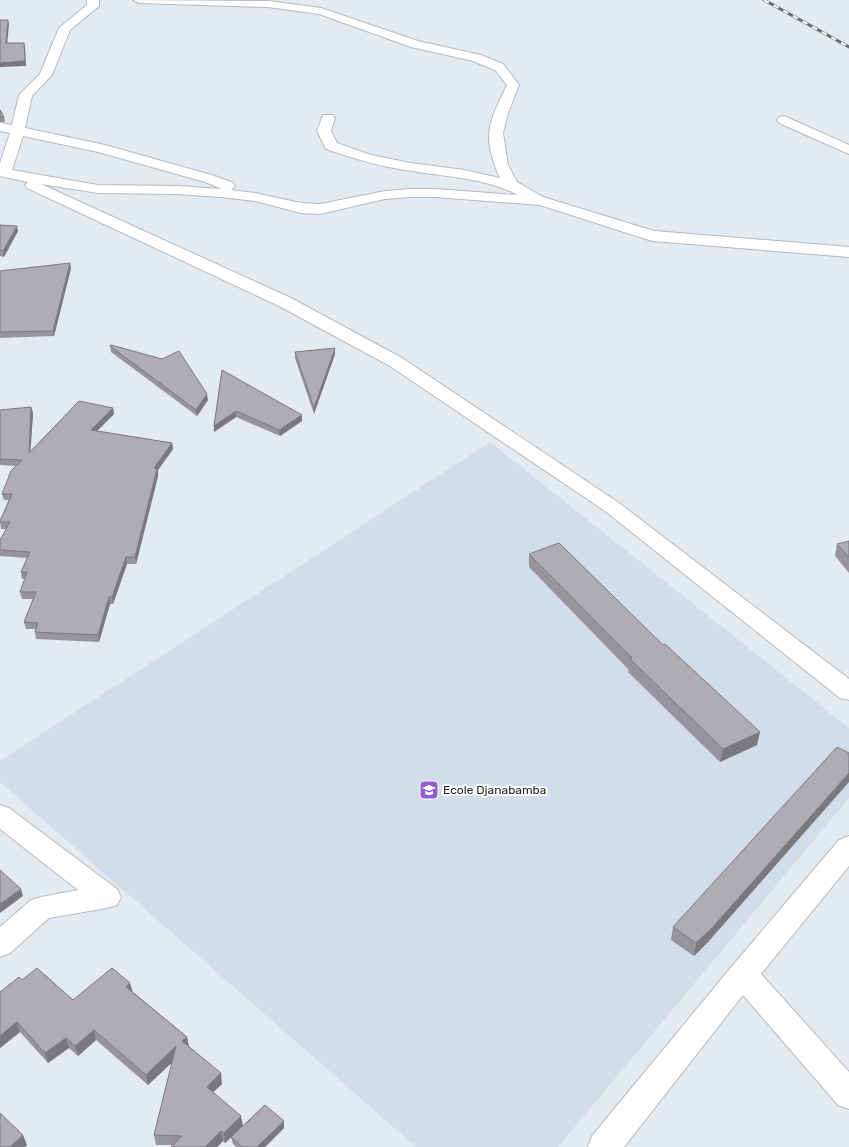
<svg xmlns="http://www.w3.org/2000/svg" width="849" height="1147" font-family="Rubik,sans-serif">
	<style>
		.built { fill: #d1ddea }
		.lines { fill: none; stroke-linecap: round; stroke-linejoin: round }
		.street-casing { stroke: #b4bac1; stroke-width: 2 }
		.street { fill: #fff; fill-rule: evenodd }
		.rail-casing { stroke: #6a6e72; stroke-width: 3 }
		.rail { stroke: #fff; stroke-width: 2; stroke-dasharray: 5.5; stroke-linecap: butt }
		.wall { fill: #97949b }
		.shaded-wall { fill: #7b787e }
		.building { fill: #b0acb4; stroke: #7b787e }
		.labels { text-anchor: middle; stroke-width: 4; stroke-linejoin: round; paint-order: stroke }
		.poi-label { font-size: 12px; fill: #222427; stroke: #fff; text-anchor: start }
	</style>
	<rect width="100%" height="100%" fill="#e3eaf0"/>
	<polygon class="built" points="490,442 849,728 849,798 558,1147 416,1147 0,782 0,761"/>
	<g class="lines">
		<defs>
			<g id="street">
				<path d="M87,0H99V6L70,30L52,75L32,96L25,128L105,145L215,176L233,183L235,186L231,190L255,193L301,203L320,204L385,191L411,189H435L518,195C486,178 447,177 412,171C381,167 355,159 326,149L317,131L323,115H333L335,118L331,131L337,143L371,155L411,163L464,170L500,178C494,166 488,146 489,133C491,116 500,100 507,85L495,70L473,61L411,47L319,14L268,7L139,3L133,0L268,1L321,8L418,41L481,55L503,64L519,85L508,113L503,133L508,165L517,182L543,197L654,231L849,247V257L652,241L540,205L435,197H411L385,199L320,214L301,213L255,201L220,197L178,194L98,193L41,184L291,298L402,358L619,503L849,679V700L840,698L605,511L390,366L279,306L27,188L25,185L28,182L0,176V163L10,133L0,131V123L12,125L19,95L40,74L59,28L87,5ZM23,136L98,152L205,182L222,189L178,186L98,185L12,170Z"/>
				<polygon points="784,116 849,145 849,154 779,123 777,120 779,117"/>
				<polygon points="0,805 9,808 117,889 121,897 117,905 107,908 49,918 10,953 0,957 0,927 31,900 41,897 78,890 0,829"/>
				<polygon points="849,836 849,866 761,974 849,1072 849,1109 838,1105 743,995 624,1147 588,1147 592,1136 733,965 839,840"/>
			</g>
		</defs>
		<use href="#street" class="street-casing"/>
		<use href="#street" class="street"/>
		<defs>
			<polyline id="rail" points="764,0 849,47"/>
		</defs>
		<use href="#rail" class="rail-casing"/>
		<use href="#rail" class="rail"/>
	</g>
	<g class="wall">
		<polygon points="0,110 4,117 5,122 0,122"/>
		<polygon points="0,225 18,231 4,257 0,256"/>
		<polygon points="71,268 54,336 0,338 0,271"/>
		<polygon points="110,346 208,400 197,416 111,352"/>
		<polygon points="295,352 335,354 314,414 295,358"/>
		<polygon points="222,370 302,421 280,436 236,417 214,432"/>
		<polygon points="31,407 33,413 30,451 113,408 114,414 97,431 172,443 173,449 158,470 158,476 136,564 127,564 113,604 110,604 99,642 36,639 35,632 36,629 26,629 24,622 33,599 22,599 20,592 25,579 22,579 21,572 27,558 0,556 0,540 6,529 1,529 0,521 9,500 4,500 2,494 16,466 0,465 0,416"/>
		<polygon points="849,541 849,573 835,556 837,544"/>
		<polygon points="529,554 663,645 757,745 720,762 628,672 629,670 529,567"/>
		<polygon points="673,927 709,941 694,956 671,940"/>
		<polygon points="22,980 73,1000 132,991 187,1037 189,1047 222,1084 213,1092 243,1126 225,1143 223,1141 217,1147 171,1147 172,1145 156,1145 154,1135 172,1062 148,1085 96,1040 78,1056 69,1048 48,1063 20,1032 0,1048 0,992"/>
		<polygon points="284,1128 265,1147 236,1147 233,1144 231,1137"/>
	</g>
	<g class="shaded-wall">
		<polygon points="8,20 9,24 7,47 6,43"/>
		<polygon points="24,43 25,47 26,66 0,67 0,63"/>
		<polygon points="17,226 18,231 4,257 3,251"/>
		<polygon points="70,263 71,268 54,336 53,331"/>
		<polygon points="335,348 335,354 314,414 314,408"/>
		<polygon points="207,394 208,400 197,416 196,410"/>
		<polygon points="31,407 33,413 30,459 29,453"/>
		<polygon points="113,408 114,414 92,436 91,430"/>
		<polygon points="236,411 236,417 214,432 214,426"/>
		<polygon points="302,415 302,421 280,436 279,430"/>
		<polygon points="172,443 173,449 158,470 158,476 136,564 135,557 154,468"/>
		<polygon points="126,557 127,564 113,604 112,597"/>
		<polygon points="109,597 110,604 99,642 98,635"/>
		<polygon points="760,732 757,745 720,762 723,749"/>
		<polygon points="849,773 849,782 709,941 694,956 696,943"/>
		<polygon points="21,889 23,896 0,913 0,904"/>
		<polygon points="130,983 133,993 126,987"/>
		<polygon points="17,1022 20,1032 0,1048 0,1036"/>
		<polygon points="94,1030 96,1040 78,1056 75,1046"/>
		<polygon points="187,1037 189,1047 182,1041"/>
		<polygon points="66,1038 69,1048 48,1063 45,1053"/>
		<polygon points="176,1046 178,1057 148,1085 146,1075"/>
		<polygon points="221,1073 222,1084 208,1097 207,1087"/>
		<polygon points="241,1116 243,1126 225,1143 224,1133"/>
		<polygon points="284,1121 284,1128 265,1147 257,1147"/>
		<polygon points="221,1131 223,1141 217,1147 205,1147"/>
		<polygon points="23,1135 27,1145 25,1147 10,1147"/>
	</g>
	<g class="building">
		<polygon points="0,20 8,20 6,43 24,43 25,61 0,63"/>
		<polygon points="0,110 4,117 0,117"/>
		<polygon points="0,225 17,226 3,251 0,250"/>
		<polygon points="70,263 53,331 0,332 0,271"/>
		<polygon points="111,345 162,359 179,351 207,394 196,410 110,346"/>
		<polygon points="335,348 314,408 295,352"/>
		<polygon points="222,370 302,415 279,430 236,411 214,426"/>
		<polygon points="79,401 113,408 91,430 172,443 154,468 157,469 135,557 126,557 112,597 109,597 98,635 35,632 38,623 24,622 36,592 20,592 27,572 21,572 30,552 0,550 0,540 10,522 0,522 0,521 12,494 2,494 11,471 22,460 0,459 0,410 31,407 29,453"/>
		<polygon points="849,541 849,557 837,544"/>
		<polygon points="559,543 663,645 665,644 760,732 723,749 630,659 632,658 529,554"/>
		<polygon points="837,747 849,753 849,773 712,928 696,943 673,927"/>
		<polygon points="0,870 21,889 0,904"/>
		<polygon points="37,968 73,1000 112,968 130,983 126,987 187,1037 182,1041 221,1073 207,1087 241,1116 224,1133 221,1131 205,1147 171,1147 182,1136 154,1135 176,1046 146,1075 94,1030 75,1046 66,1038 45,1053 17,1022 0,1036 0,992 19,977 22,980"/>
		<polygon points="265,1105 284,1121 257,1147 242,1147 231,1137"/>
		<polygon points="0,1113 23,1135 10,1147 0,1147"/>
	</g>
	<defs>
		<symbol id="school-square" viewBox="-11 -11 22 22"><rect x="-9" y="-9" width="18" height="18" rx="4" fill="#925bd3" stroke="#fff"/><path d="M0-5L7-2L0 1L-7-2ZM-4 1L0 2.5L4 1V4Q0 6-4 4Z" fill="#fff"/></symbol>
	</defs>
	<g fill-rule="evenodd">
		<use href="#school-square" x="418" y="779" width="22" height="22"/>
	</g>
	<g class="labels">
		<g class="poi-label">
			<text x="443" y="794">Ecole Djanabamba</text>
		</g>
	</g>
</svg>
